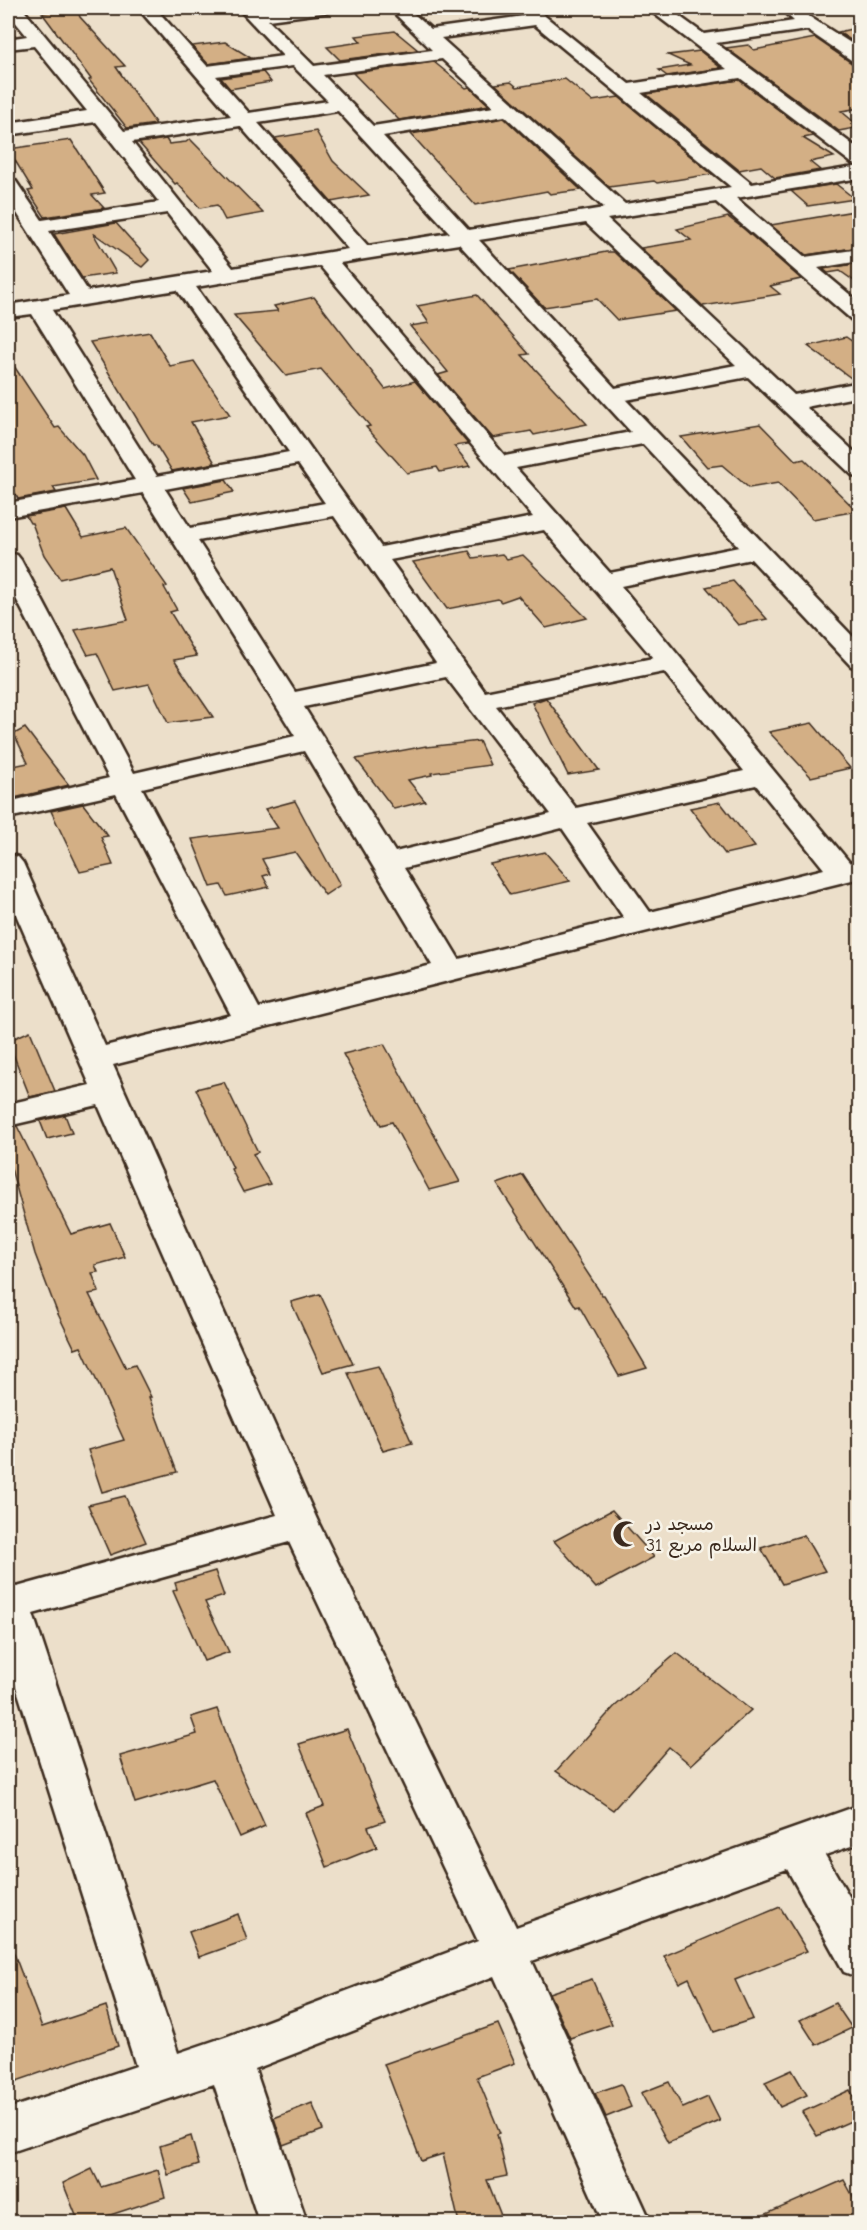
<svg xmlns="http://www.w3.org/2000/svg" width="867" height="2230" font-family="'Comic Neue','Playpen Sans Arabic',sans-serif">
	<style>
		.building { fill: #d3af85; stroke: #3b2a1e; stroke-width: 1.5 }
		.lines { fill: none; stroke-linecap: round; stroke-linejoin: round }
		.minor-casing { stroke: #3b2a1e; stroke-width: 5 }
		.minor { fill: #f7f3e8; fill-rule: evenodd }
		.labels { text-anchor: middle; stroke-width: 5; stroke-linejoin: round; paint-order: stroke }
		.poi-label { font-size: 18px; fill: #3b2a1e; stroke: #f7f3e8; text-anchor: start }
	</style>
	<rect width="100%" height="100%" fill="#ecdfca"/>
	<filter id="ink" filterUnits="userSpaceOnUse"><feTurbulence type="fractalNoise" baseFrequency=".0167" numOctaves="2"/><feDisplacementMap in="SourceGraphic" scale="12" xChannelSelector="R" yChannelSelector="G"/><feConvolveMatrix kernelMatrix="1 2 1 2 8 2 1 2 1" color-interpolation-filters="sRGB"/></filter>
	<g filter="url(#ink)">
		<g class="building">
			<polygon points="77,9 80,17 125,66 116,67 156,124 127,128 89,80 91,79 42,13"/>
			<polygon points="860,27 860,46 838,32"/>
			<polygon points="395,31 418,50 340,60 327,47 361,42 356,36"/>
			<polygon points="815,38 853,64 860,65 860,108 841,111 860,127 839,131 726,48 748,45 754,50"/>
			<polygon points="225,42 251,58 208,64 192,46"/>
			<polygon points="700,51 721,68 667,76 659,70 690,65 668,55"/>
			<polygon points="434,62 466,88 469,87 489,105 399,120 353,73"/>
			<polygon points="263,72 271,82 230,89 221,78"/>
			<polygon points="565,79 592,101 619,97 712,174 657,183 654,181 609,187 495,84 511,82 517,87"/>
			<polygon points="739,80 813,136 803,138 834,157 810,162 820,170 775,178 761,166 739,170 646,94"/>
			<polygon points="504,118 581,190 550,194 547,191 475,205 411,134"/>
			<polygon points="316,131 333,161 369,195 331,202 275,138"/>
			<polygon points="166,139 169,144 186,142 190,139 263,213 225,220 217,205 200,208 177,183 175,184 139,143"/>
			<polygon points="71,140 105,193 92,195 104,208 45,217 28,191 33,190 8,149"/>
			<polygon points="836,184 855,199 808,206 791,191"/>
			<polygon points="860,210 860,247 806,255 771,225"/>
			<polygon points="728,217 744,229 801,279 770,286 780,294 703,306 641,248 691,240 677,229"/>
			<polygon points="116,223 149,260 142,267 93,233 116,273 82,278 54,234"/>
			<polygon points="606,252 614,252 676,311 617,320 597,299 544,307 509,270"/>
			<polygon points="860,263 860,285 840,271 828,273 823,269"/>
			<polygon points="477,295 529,354 522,355 587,424 534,435 531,431 493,438 438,375 448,372 410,326 429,323 417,306"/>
			<polygon points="314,297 385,389 415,381 468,444 454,446 470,466 440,472 437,467 407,473 366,427 370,426 321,369 286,376 234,315 278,311 274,306"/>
			<polygon points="150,332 170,366 194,361 230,415 191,422 215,463 172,471 156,445 153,445 90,342"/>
			<polygon points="846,337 860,347 860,380 855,381 808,346"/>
			<polygon points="8,357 55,428 59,427 83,455 96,480 53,487 56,492 18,499 8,479"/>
			<polygon points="760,424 796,461 804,459 857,511 813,519 778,483 749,488 722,465 707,467 681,437"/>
			<polygon points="226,480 234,492 219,495 220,496 192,502 183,488"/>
			<polygon points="66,509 83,537 126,528 167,586 164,587 177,610 170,612 197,656 174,660 213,717 168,723 149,684 115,691 97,653 88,655 75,630 128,620 110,567 60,579 44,555 32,523 30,523 26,516"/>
			<polygon points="469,551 473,558 502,554 507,559 523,555 587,618 546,628 518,596 501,602 498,599 447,609 413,562"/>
			<polygon points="733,581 767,619 738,625 706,587"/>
			<polygon points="546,698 599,770 568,775 532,703"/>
			<polygon points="812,723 850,768 811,777 769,732"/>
			<polygon points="25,728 54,766 69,785 14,798 8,781 8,767 28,763 14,734"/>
			<polygon points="479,741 490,765 431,773 432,775 408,780 425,801 394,809 356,759 426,746 427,747"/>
			<polygon points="295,801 340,885 325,895 295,852 262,859 270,874 263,876 269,887 227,896 221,885 211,887 192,839 278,828 265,809"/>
			<polygon points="720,802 755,847 725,854 690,808"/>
			<polygon points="83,804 108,836 101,837 113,865 80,872 51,811"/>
			<polygon points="545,852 570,881 510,895 490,864"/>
			<polygon points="30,1031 55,1091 30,1097 8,1041"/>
			<polygon points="384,1044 460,1182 429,1190 392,1122 381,1125 343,1054"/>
			<polygon points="224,1082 258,1152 253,1154 270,1184 243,1192 231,1169 233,1168 196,1089"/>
			<polygon points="65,1115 72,1133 47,1139 40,1121"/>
			<polygon points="17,1126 71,1234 110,1223 125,1257 95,1265 98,1272 92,1273 99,1292 89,1294 126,1368 135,1365 151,1397 149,1397 177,1472 102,1492 88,1450 124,1440 81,1347 75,1349 57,1312 35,1254 8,1158 8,1128"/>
			<polygon points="523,1175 602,1295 604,1295 647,1368 619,1376 579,1306 576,1307 497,1184"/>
			<polygon points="320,1294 353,1364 323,1372 291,1302"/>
			<polygon points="378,1366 412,1443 383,1451 348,1373"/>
			<polygon points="125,1496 146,1542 110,1555 88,1505"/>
			<polygon points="612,1510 654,1557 596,1588 554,1541"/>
			<polygon points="804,1535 825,1571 782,1584 761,1548"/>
			<polygon points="215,1571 224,1596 205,1602 229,1652 204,1661 173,1591 177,1589 175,1583"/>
			<polygon points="677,1653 751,1710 691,1765 669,1747 613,1810 556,1771 614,1707"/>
			<polygon points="217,1709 240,1770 265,1826 240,1837 213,1779 135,1803 120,1756 197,1734 191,1717"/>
			<polygon points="347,1729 385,1821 368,1827 377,1847 327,1867 306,1813 324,1806 299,1744"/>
			<polygon points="780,1907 807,1951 735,1980 753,2019 714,2032 689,1978 679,1983 664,1956"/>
			<polygon points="238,1914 247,1940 199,1957 189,1932"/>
			<polygon points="8,1943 10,1943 42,2027 106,2006 118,2046 8,2084"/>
			<polygon points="592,1979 612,2024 570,2038 549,1993"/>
			<polygon points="835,2003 852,2028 816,2045 800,2020"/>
			<polygon points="498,2024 515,2063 477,2077 500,2133 497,2134 507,2176 487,2180 504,2223 459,2223 443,2154 421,2161 384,2064"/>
			<polygon points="792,2070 807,2095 780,2107 765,2082"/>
			<polygon points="669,2082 683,2108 708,2097 720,2121 668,2143 641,2093"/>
			<polygon points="621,2084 631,2107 606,2117 595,2093"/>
			<polygon points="850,2090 860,2107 860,2117 817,2136 802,2112"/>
			<polygon points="312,2103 323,2130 283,2145 274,2118"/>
			<polygon points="191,2136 199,2165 168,2175 160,2146"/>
			<polygon points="92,2169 101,2187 158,2170 165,2197 86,2223 79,2223 63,2183"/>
			<polygon points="844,2180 860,2209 860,2223 746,2223"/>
		</g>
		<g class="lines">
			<defs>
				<path id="minor" d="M8,8H22L124,131L231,116L138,8H155L207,66L283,56L238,8H255L259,11L287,8H330L328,12L322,13L268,20L314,66L432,50L389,8H407L431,29L524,16L517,8H535L629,84L727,69L652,12L650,8H668L704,34L794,21L784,12L787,8H796L860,49V63L854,62L807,30L716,43L860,150V166L853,164L740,78L641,93L752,184L860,166V178L736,198L805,257L860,249V261L818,268L860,303V321L852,320L716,202L607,219L794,395L860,382V396L806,407L860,457V477L852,475L748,377L626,400L860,644V668L851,666L751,559L621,586L850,863L860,860V878L113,1065L319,1524L516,1927L860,1805V1843L825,1855L860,1915V1978L844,1972L787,1869L532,1961L651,2222H603L494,1976L255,2069L307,2222H259L214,2084L8,2153V2109L136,2066L8,1661V1584L17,1587L277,1515L98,1105L8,1126V1104L90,1085L8,896V854L18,857L23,863L105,1046L231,1015L116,794L8,818V802L109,778L8,583V553L17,555L21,560L134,773L295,736L143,493L8,517V503L135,480L32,314L8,317V305L69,295L8,199V178L15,180L42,220L159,202L96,122L8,135V123L87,111L34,46L8,49V39L27,36L8,13ZM535,25L731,187L625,204L441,38ZM442,59L494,107L373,126L323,75ZM293,66L328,101L249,113L216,76ZM338,111L450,233L368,246L258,123ZM505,116L604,208L469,230L383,136ZM240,126L348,249L233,268L132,142ZM167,213L213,271L88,291L49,231ZM586,223L736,365L615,388L479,240ZM459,244L631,432L505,456L340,263ZM320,266L533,517L381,547L196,287ZM177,290L289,452L157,476L52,310ZM643,444L739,547L610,573L516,468ZM298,464L325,503L190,528L165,489ZM334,516L436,663L295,692L198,541ZM544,530L653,658L485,692L390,560ZM664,672L744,771L576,808L496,706ZM446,677L551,814L395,852L304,707ZM304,751L432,965L259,1008L142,788ZM756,785L824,869L650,912L587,823ZM562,828L624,918L459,959L404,868ZM289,1542L478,1941L228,2036L178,2053L33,1614Z"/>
			</defs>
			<use href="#minor" class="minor-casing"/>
			<use href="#minor" class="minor"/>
		</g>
	</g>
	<defs>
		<symbol id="mosque-bare" viewBox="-9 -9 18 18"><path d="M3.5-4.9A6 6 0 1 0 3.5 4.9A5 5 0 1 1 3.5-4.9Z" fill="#3b2a1e" stroke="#f7f3e8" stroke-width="2.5" paint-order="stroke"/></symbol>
	</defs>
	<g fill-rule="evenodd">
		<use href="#mosque-bare" x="607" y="1515" width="38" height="38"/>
	</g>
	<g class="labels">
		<g class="poi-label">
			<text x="646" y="1530">مسجد در<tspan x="646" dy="21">السلام مربع 31</tspan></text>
		</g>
	</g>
	<rect width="867" height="2230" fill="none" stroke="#f7f3e8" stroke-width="30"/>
	<rect x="15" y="15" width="837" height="2200" fill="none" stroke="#3b2a1e" stroke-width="2" filter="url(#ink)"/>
</svg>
